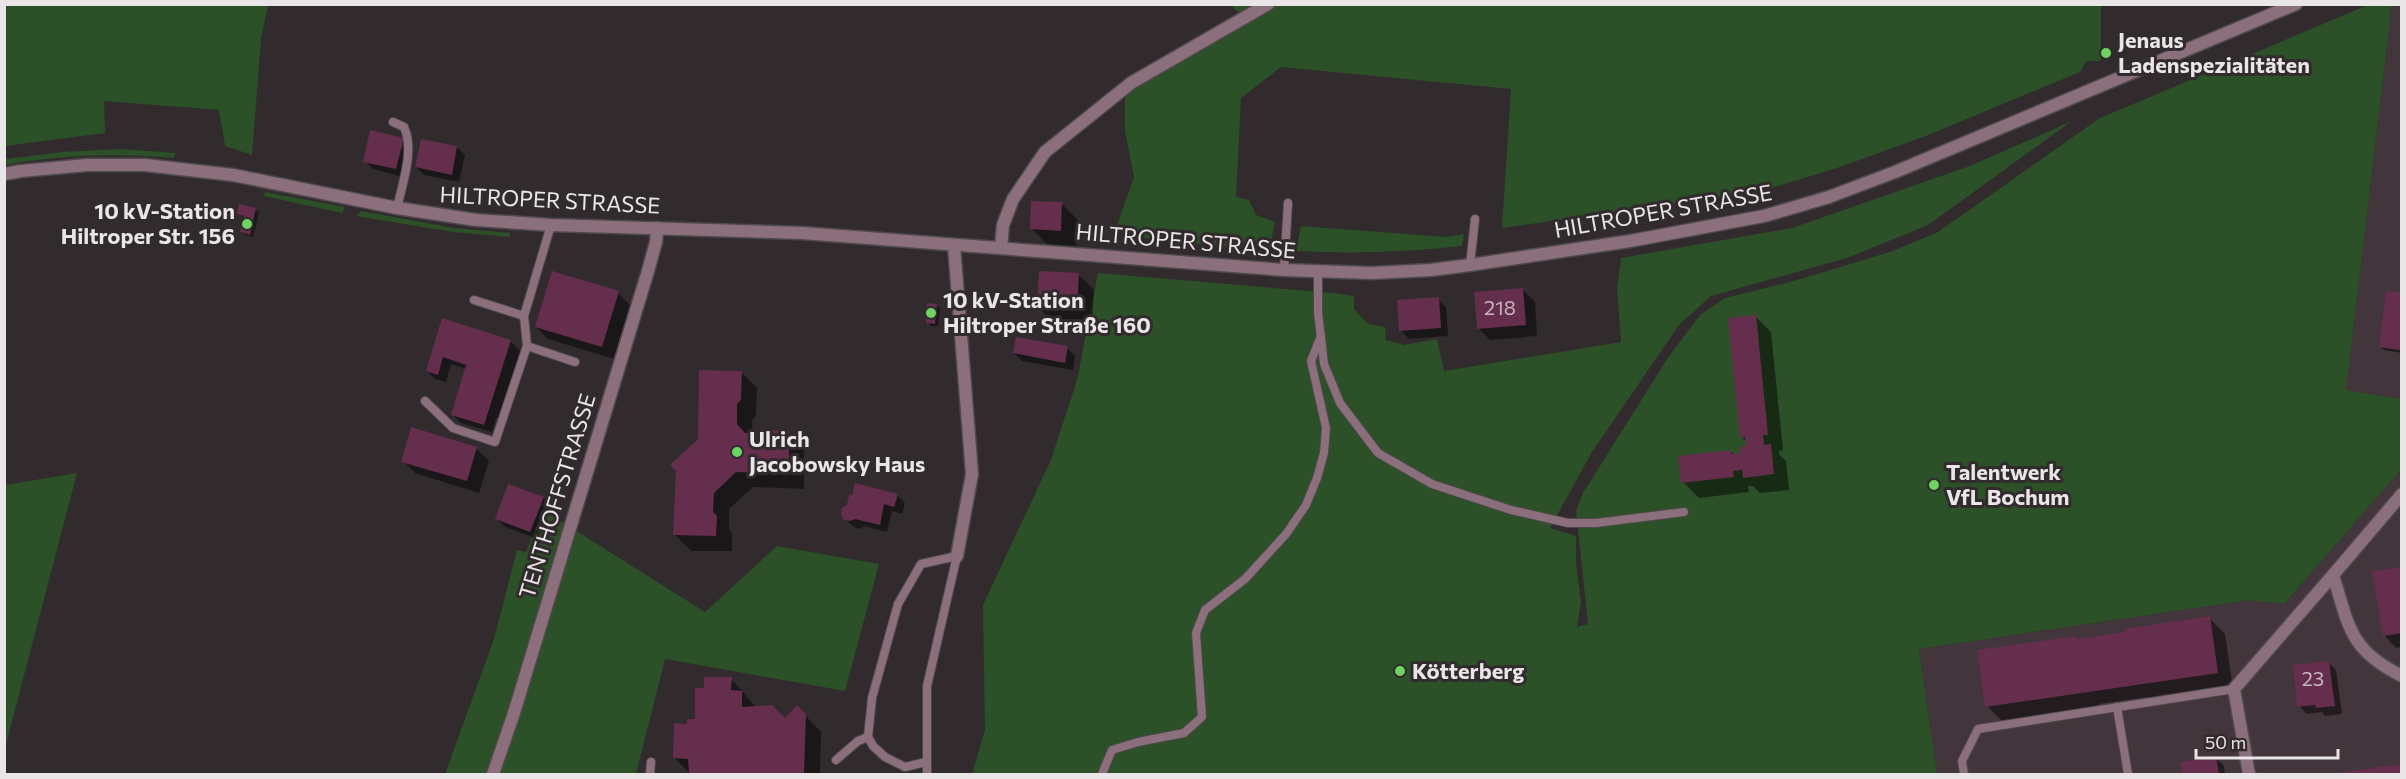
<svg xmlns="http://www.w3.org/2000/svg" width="2406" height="779" font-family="Commissioner,sans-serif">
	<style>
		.built { fill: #42353b }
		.green { fill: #2c5027 }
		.shadow { fill: #0007 }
		.building { fill: #652e4c }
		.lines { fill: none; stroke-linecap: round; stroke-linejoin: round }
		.service-casing { stroke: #4f494c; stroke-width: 10 }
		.minor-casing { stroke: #4f494c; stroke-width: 15 }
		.tertiary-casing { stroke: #4f494c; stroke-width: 15 }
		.service { stroke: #8b6f7c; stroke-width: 8 }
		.minor { stroke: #8b6f7c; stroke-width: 12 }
		.tertiary { stroke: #8b6f7c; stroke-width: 12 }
		.poi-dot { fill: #6ed360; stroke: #322b2e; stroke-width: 2 }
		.labels { text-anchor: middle; stroke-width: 6; stroke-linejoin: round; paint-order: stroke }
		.number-label { font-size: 20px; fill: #c9b7c0 }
		.poi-label { font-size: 22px; font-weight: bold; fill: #eae5e7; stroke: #322b2e; text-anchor: start }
		.street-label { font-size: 22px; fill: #eae5e7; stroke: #322b2e }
	</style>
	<rect width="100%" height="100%" fill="#322b2e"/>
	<g class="built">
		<polygon points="2391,5 2401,5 2401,399 2346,390 2390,21"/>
		<polygon points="2401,470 2401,774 1937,774 1919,649 2250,600 2284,604"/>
	</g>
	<g class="green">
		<polygon points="5,4 268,5 261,39 252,155 225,146 219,110 104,101 105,133 5,146"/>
		<polygon points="1231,5 2101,5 2101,61 2086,61 2080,72 1926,136 1837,168 1758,192 1502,228 1511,89 1281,67 1241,98 1236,197 1249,200 1256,215 1275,222 1269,250 1154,240 1115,231 1134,177 1125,131 1125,90 1232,31 1239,13"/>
		<polygon points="2368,5 2391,5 2390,21 2346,390 2401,399 2401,470 2284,604 2250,600 1919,649 1937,774 972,774 985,730 983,605 1051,460 1077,380 1098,273 1333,293 1354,296 1354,309 1368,324 1385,327 1386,340 1404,345 1437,339 1444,371 1621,342 1617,288 1621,258 1792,228 1970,166 2072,121 1928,225 1847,258 1711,296 1679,325 1592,452 1550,528 1576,536 1576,564 1581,602 1577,627 1588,624 1576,511 1583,493 1669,356 1700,315 1725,298 1794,281 1893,251 1938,232 2100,118"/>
		<path d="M119,149L176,153L173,158C117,153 60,155 5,165L6,159L62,152Z"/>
		<polygon points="265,192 345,207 342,213 264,196"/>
		<polygon points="361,211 454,228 510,233 510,237 453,232 356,216"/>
		<path d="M1301,226L1445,237L1464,234L1462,246C1406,252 1352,254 1296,251Z"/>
		<polygon points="77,473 5,748 5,485"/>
		<polygon points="543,510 705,612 777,546 879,564 845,691 665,659 636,774 445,774 494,639 517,550 526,552"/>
	</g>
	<g class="shadow">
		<polygon points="403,139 411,147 404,177 373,169 365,161"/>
		<polygon points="457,147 465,155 459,182 424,175 416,167"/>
		<polygon points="1062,204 1078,220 1076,246 1047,244 1031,228"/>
		<polygon points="255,209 259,213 253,237 245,235 241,232 245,218 239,214"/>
		<polygon points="1078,274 1094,290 1092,326 1055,324 1039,308"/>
		<polygon points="1523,290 1535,302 1537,336 1490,340 1478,328"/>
		<polygon points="618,293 630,305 614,359 548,339 536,327"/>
		<polygon points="2402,294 2402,353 2384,350 2381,347"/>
		<polygon points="1438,299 1446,307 1448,336 1409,339 1401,331"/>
		<polygon points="936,305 940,309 938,326 931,326 928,322"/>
		<polygon points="1755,316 1771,332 1783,450 1779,451 1779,454 1786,461 1789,490 1760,493 1753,486 1748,486 1749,492 1699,498 1683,482 1730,451 1734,455 1742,454 1748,448 1747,442 1742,437"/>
		<polygon points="443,320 510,341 522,353 501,420 496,418 492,432 461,423 453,415 467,369 451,364 446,382 435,379 427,371"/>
		<polygon points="1067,348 1075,356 1073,370 1022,361 1014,353"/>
		<polygon points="741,372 757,388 756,416 752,421 753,435 788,432 804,448 804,489 753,487 729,509 729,529 732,533 732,551 691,551 675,535 700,439"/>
		<polygon points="476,448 489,461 479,493 415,473 403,461"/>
		<polygon points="897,495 905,503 902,514 892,511 887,532 864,526 859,529 854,527 845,519"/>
		<polygon points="543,498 551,506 538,539 505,527 497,519"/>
		<polygon points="2402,568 2402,647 2396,648 2384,635"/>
		<polygon points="2209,618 2225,634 2233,689 2150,701 2147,697 2099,704 2100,708 2003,722 1987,706 2076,637 2079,640"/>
		<polygon points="2328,662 2336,670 2342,714 2325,716 2322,712 2307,714 2299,706"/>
		<polygon points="731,679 756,707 785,720 797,707 821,732 820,774 690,774 675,758 689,726 697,720 705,690"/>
		<polygon points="2216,758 2224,766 2225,774 2183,774 2182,763"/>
		<polygon points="2402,765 2402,774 2338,774"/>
	</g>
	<g class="building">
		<polygon points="370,130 404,138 396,169 363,162"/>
		<polygon points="421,139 457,146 452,175 415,167"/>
		<polygon points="1031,201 1062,202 1061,231 1030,229"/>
		<polygon points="239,204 256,208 250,235 240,232 244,216 237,214"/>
		<polygon points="552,271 619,291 602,347 535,327"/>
		<polygon points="1039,271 1079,273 1077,310 1037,309"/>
		<polygon points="1523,288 1526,325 1477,329 1474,292"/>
		<polygon points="2386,291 2402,293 2400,350 2379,347"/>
		<polygon points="1439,297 1441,328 1399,331 1397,300"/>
		<polygon points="927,303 937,304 935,324 926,323"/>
		<polygon points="1756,315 1768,435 1763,435 1764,445 1771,444 1774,474 1743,478 1742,470 1733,471 1734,477 1681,483 1678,456 1731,450 1731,454 1740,453 1740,447 1746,446 1745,437 1740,438 1728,318"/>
		<polygon points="442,318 511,340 484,425 451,415 466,365 443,357 438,375 426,371"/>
		<polygon points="1016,337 1068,346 1065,363 1013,353"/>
		<polygon points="699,370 742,371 741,400 737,404 737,424 745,433 765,433 768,430 789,431 789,474 736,472 714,493 713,512 717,516 716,536 673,535 676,471 670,465 698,439"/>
		<polygon points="411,427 477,447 467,481 401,462"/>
		<polygon points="855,483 898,494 894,507 884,504 880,525 855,519 850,521 844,520 841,514 842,508 847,505 849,495 852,495"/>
		<polygon points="508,484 544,497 530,532 495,519"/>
		<polygon points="2402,567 2402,633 2383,636 2372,571"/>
		<polygon points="2210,616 2218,673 1985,707 1977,650 2076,636 2077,639 2125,632 2125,629"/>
		<polygon points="2329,661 2335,706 2316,708 2315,705 2297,707 2293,665"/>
		<polygon points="704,677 732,677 731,690 742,691 742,707 772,705 785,718 797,705 806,714 804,774 689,774 688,759 673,758 674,723 687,724 687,719 695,719 695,688 704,688"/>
		<polygon points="2216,756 2219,774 2182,774 2180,762"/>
		<polygon points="2402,764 2402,774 2337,774 2337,773"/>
	</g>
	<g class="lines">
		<defs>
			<g id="service">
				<path d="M393,122L404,127C415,150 402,185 397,208"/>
				<polyline points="1470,265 1475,219"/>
				<polyline points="1284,270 1288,203"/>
				<polyline points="1318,272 1318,312 1324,364 1340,403 1378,453 1432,484 1511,510 1568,523 1596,523 1684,512"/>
				<polyline points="474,300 524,316"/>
				<polyline points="527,346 575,362"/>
				<polyline points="425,401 453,428 495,442 527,346 524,316 551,225"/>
				<polyline points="2117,707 2128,774"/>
				<polyline points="836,760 858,741 868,737"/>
				<polyline points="926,762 905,767 885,757 873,746 868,737 872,698 898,604 921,564 957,556 927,686 927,774"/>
				<polyline points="650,774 651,762"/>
				<polyline points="1102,774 1112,750 1138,742 1184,733 1202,717 1196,633 1205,610 1245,579 1286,534 1306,505 1317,478 1324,453 1326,428 1311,361 1321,336"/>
				<polyline points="1964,774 1962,761 1978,729 2234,689"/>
			</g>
			<g id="minor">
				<polyline points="954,246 972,474 957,556"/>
				<polyline points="1001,248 1003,225 1013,199 1045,152 1131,83 1268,4"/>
				<path d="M2402,494L2333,575C2349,626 2349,650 2402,676"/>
				<polyline points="2249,774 2234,689 2333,575"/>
			</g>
			<g id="tertiary">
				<polyline points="4,174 21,171 87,165 145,165 233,175 397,208 476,220 551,225 802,233 1284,270 1372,273 1431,270 1470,265 1630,241 1764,216 1829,197 1895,172 2296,4"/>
				<polyline points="493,774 514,713 648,271 656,242 657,228"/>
			</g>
		</defs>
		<use href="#service" class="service-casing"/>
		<use href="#minor" class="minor-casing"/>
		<use href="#tertiary" class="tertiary-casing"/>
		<use href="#service" class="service"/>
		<use href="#minor" class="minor"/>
		<use href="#tertiary" class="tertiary"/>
	</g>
	<g class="poi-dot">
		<circle cx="2106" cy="53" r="6"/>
		<circle cx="247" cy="224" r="6"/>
		<circle cx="931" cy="313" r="6"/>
		<circle cx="737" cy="452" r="6"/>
		<circle cx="1934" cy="485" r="6"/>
		<circle cx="1400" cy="671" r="6"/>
	</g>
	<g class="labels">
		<g class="number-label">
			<text x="1500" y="315">218</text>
			<text x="2313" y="686">23</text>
		</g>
		<g class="poi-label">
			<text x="2118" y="48">Jenaus<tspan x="2118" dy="25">Ladenspezialitäten</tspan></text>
			<text x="235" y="219" text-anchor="end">10 kV-Station<tspan x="235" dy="25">Hiltroper Str. 156</tspan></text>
			<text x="943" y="308">10 kV-Station<tspan x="943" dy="25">Hiltroper Straße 160</tspan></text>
			<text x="749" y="447">Ulrich<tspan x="749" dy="25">Jacobowsky Haus</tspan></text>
			<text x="1946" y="480">Talentwerk<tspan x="1946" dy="25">VfL Bochum</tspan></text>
			<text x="1412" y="679">Kötterberg</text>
		</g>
		<g class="street-label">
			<text transform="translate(550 200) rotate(3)" y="8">HILTROPER STRASSE</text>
			<text transform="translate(1663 211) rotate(-10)" y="8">HILTROPER STRASSE</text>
			<text transform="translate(1186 241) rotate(5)" y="8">HILTROPER STRASSE</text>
			<text transform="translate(557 496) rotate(-73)" y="8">TENTHOFFSTRASSE</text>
		</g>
	</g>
	<rect width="2406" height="779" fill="none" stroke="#eae5e7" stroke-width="12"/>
	<path d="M2196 749v9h142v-9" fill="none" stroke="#eae5e7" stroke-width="3"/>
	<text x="2205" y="749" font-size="18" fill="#eae5e7" stroke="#322b2e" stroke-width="4.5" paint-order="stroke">50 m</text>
</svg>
